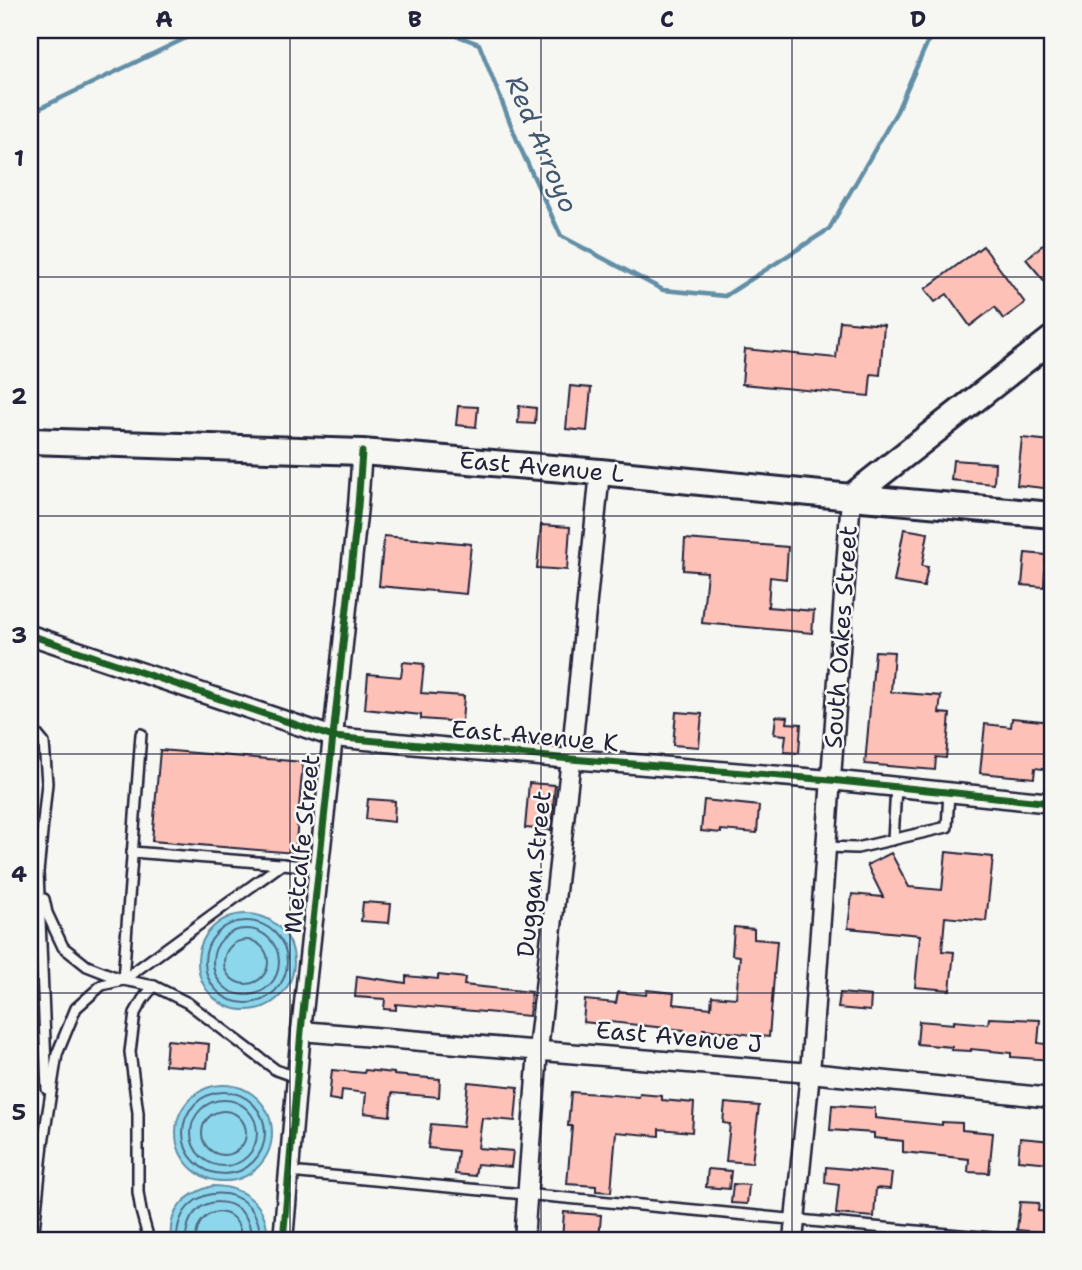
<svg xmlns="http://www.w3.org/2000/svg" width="1082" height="1270" font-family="'Shantell Sans',sans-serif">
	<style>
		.water { fill: #8dd7ed; stroke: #628fa6; stroke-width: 2 }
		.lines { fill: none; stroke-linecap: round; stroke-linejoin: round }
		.shore { stroke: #4d6a82; stroke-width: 2 }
		.stream { stroke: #628fa6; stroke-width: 4.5 }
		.building { fill: #fdc1b8; stroke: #22223b; stroke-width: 2 }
		.lane-casing { stroke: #22223b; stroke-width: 14 }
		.street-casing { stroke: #22223b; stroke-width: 23 }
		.secondary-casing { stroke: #22223b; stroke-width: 30 }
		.lane { stroke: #f6f6f2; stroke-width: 9 }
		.street { stroke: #f6f6f2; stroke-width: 18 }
		.secondary { stroke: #f6f6f2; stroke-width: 24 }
		.cycleway-casing { stroke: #f6f6f2; stroke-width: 11 }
		.cycleway { stroke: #1b5e20; stroke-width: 7 }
		.grid { fill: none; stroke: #22223b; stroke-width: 2; stroke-opacity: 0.55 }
		.labels { text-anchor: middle; stroke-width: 5; stroke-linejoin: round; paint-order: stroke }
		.street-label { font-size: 24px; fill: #22223b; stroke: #f6f6f2 }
		.water-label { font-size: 26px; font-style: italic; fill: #425870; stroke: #f6f6f2 }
		.neatline { fill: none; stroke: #22223b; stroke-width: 2.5 }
		.grid-label { font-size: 23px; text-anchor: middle; font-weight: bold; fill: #22223b }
	</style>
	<rect width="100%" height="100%" fill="#f6f6f2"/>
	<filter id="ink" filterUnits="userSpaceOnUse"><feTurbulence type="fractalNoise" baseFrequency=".0143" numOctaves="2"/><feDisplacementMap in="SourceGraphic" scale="14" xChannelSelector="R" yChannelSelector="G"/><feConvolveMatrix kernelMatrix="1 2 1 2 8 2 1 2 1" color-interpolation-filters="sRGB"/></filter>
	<g filter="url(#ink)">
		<g class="water">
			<circle cx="246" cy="962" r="48"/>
			<circle cx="224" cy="1133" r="48"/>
			<path d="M212,1186C244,1186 270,1206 267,1240H171C168,1211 185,1194 212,1186Z"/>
		</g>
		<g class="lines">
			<g class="shore">
				<circle cx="246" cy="962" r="41"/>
				<circle cx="246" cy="962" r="33"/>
				<circle cx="246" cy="962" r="22"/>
				<circle cx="224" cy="1133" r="41"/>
				<circle cx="224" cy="1133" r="33"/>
				<circle cx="224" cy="1133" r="22"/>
				<path d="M177,1240C176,1178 262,1178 260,1240"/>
				<path d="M186,1240C185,1189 253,1190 251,1240"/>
				<path d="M196,1240C196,1203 242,1203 241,1240"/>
			</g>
			<g class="stream">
				<polyline points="442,30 479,44 519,145 561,236 663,290 725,296 829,229 897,111 933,30"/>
				<polyline points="30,113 190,36 236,30"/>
			</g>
		</g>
		<g class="building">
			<polygon points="1052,237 1052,290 1026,259"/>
			<polygon points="983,246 1025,303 1003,319 995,307 970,326 947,294 935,302 925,289"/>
			<polygon points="840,321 884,325 880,375 871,374 869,396 742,384 745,349 836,358"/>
			<polygon points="570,386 591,388 587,431 566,429"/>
			<polygon points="458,406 478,407 476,427 456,425"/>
			<polygon points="519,406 536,408 535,424 518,423"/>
			<polygon points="1022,438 1052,441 1052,489 1017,485"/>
			<polygon points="953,460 995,463 994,484 951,480"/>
			<polygon points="541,525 570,527 567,570 537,568"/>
			<polygon points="904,529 928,533 922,566 928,567 924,587 894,582"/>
			<polygon points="384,536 471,544 466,594 379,586"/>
			<polygon points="685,539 788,547 786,579 770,577 768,607 814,611 812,633 702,623 707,572 683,570"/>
			<polygon points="1025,553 1046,555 1044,587 1022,585"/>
			<polygon points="875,651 894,652 891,692 941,696 939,713 950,714 946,758 936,757 935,770 865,764"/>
			<polygon points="403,662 424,664 421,693 464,696 462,722 421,719 421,715 365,709 368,674 401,677"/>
			<polygon points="676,712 702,714 699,747 673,745"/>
			<polygon points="776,716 788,717 787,723 801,724 799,753 784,752 786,735 774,734"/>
			<polygon points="1012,718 1052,722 1052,770 1035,768 1034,778 980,773 985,724 1011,727"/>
			<polygon points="160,750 303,762 295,853 152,841"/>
			<polygon points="529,783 555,785 551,830 525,828"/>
			<polygon points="368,799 395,801 394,822 366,819"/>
			<polygon points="704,800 759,806 757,833 721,830 721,833 701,831"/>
			<polygon points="946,852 993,857 986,921 945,917 942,951 954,952 950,990 915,987 920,935 848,928 852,894 883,897 867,865 891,853 909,887 942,890"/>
			<polygon points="363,902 391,904 389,923 361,921"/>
			<polygon points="734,927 754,929 754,939 777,941 769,1037 703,1029 703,1037 684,1035 684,1030 601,1021 601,1024 583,1022 585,1000 616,1003 618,992 646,995 647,990 674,993 673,1004 711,1008 712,996 736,998 740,956 732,955"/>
			<polygon points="438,975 465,978 464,985 531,992 529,1016 396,1004 396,1010 384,1009 385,999 355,997 357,976 406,983 406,976 438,979"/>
			<polygon points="840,993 871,996 870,1011 838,1008"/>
			<polygon points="989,1018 1040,1020 1038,1043 1052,1045 1052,1060 1011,1057 1011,1053 971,1049 971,1051 951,1050 952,1047 917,1044 919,1021 954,1024 954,1021 988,1024"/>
			<polygon points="167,1040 209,1044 207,1068 165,1065"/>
			<polygon points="332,1070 364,1073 365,1070 394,1073 394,1075 440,1079 439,1097 392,1093 390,1116 364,1113 366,1093 342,1090 341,1101 329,1099"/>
			<polygon points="468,1082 518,1087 515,1121 482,1118 478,1148 513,1151 511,1167 477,1164 475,1176 455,1174 458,1151 428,1148 431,1124 463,1127"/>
			<polygon points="571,1092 639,1097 640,1094 662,1096 662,1100 694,1103 692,1132 659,1129 659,1136 616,1132 611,1192 596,1191 596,1186 567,1184 572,1126 568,1126"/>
			<polygon points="725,1103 759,1106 752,1163 726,1161 730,1124 723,1123"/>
			<polygon points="832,1105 875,1108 875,1118 942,1125 942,1122 962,1123 962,1130 993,1133 989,1173 968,1172 969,1159 903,1152 903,1141 874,1138 874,1133 830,1130"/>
			<polygon points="1020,1138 1052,1141 1052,1163 1018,1160"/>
			<polygon points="826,1167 892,1173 890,1189 876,1188 874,1217 836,1214 839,1185 825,1183"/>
			<polygon points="708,1169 731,1171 729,1189 706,1187"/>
			<polygon points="733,1184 749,1185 747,1204 731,1203"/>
			<polygon points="1020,1202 1039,1203 1038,1211 1052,1212 1050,1233 1017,1230"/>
			<polygon points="564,1212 601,1215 599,1240 562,1240"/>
		</g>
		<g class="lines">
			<defs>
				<g id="lane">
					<polyline points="30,726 44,743 47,783 38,872 47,1089"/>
					<polyline points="893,840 896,787"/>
					<polyline points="826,847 857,848 947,827 949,792"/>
					<polyline points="132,852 319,867"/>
					<polyline points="44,899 47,913 63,947 87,966 123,980 154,986 188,1003 276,1070 290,1075 297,1076"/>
					<polyline points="123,980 141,734"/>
					<polyline points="289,1172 1013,1240"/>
					<polyline points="33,1240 43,1143 57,1054 76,1008 102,985 123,980 282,864"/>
					<polyline points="149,1240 141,1211 138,1192 138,1113 130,1052 135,1013 143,999 154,986"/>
				</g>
				<g id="street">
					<polyline points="30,635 333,737 571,759 830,780 1052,803"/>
					<polyline points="301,1031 810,1073 1052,1098"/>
					<polyline points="283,1240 301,1031 358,506 362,452"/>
					<polyline points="524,1240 538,1050 571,759 600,472"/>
					<polyline points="793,1240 810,1073 851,497"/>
				</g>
				<g id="secondary">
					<polyline points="30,441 362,452 600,472 851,497 1052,515"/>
					<polyline points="851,497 1052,339"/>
				</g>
			</defs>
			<use href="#lane" class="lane-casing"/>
			<use href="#street" class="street-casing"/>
			<use href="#secondary" class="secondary-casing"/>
			<use href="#lane" class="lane"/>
			<use href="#street" class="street"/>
			<use href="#secondary" class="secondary"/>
			<defs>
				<g id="cycleway">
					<polyline points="30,635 333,737 571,759 830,780 1052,803"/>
					<polyline points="283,1240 301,1031 358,506 362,452"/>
				</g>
			</defs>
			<use href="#cycleway" class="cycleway-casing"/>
			<use href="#cycleway" class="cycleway"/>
		</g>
	</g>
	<path class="grid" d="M290,30V1240M541,30V1240M792,30V1240M30,277H1052M30,516H1052M30,754H1052M30,993H1052"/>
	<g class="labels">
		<g class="street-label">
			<text transform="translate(542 467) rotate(5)" y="8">East Avenue L</text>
			<text transform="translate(841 637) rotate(-86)" y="8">South Oakes Street</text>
			<text transform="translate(535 736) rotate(5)" y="8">East Avenue K</text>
			<text transform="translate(302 844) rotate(-84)" y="8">Metcalfe Street</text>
			<text transform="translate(534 874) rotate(-84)" y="8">Duggan Street</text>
			<text transform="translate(679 1037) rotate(5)" y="8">East Avenue J</text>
		</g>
		<g class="water-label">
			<text transform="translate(542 144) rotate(67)" y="9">Red Arroyo</text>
		</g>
	</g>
	<rect width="1082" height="1270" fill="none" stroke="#f6f6f2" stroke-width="77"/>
	<rect x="38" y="38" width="1006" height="1194" class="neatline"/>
	<g class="grid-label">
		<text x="164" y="27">A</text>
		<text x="415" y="27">B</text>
		<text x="667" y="27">C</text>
		<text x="918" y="27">D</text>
		<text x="19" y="166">1</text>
		<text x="19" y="404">2</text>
		<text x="19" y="643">3</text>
		<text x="19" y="882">4</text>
		<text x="19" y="1120">5</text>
	</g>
</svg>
